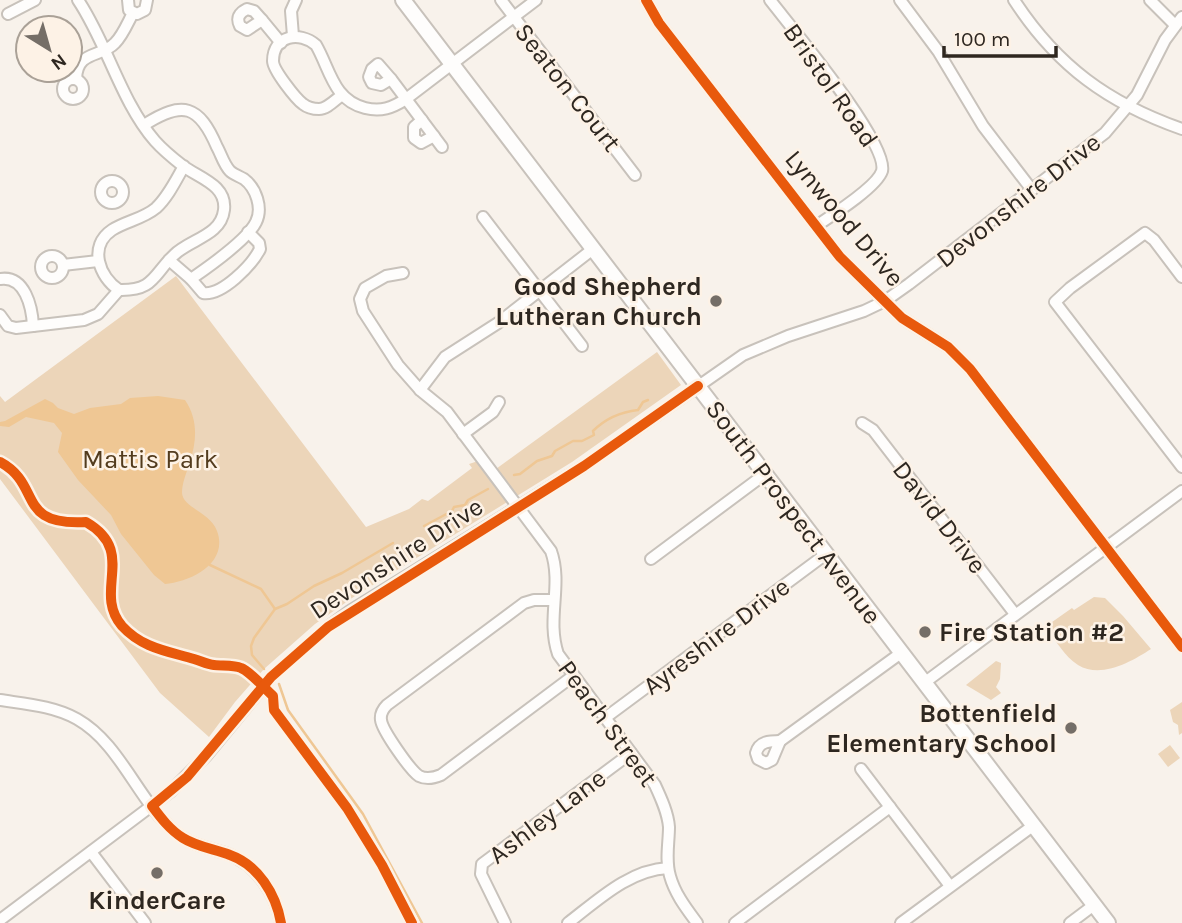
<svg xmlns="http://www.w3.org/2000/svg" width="1182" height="923" font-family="Karla,sans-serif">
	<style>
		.green { fill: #ecd5b9 }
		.water { fill: #efc794 }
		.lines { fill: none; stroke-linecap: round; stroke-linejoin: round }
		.stream { stroke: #efc794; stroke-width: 2.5 }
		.minor-casing { stroke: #c8c2bb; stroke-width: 14 }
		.major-casing { stroke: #c8c2bb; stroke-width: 18 }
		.minor { stroke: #fefdfc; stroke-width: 10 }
		.major { stroke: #fefdfc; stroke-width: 14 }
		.cycleway-casing { stroke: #fdf2e6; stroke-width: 15 }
		.cycleway { stroke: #e8590c; stroke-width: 10 }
		.poi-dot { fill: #756e67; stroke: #fdf2e6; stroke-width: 2.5 }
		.labels { text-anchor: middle; stroke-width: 5; stroke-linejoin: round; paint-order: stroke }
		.street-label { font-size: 26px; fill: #2e2720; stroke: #fdf2e6 }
		.poi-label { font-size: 26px; font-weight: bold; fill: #2e2720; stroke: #fdf2e6; text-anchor: end }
		.park-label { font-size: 26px; fill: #533c1e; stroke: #fdf2e6 }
	</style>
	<rect width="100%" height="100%" fill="#f8f2eb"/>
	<g class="green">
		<polygon points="176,276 366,527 409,509 422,499 428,501 472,468 469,464 478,461 489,474 657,352 681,385 572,462 355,596 315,624 264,669 235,702 209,737 160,693 0,479 0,396 5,402"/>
		<path d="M1094,597L1105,598L1123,616L1151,649C1131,662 1101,679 1078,665C1065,657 1055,639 1045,627L1072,608L1074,610Z"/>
		<polygon points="996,661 1001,663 1000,679 996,687 1001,693 991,700 966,685"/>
		<polygon points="1182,702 1182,733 1179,735 1178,725 1173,722 1170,710"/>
		<polygon points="1170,745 1180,758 1168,767 1158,754"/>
	</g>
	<path class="water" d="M158,396L185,400C198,419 197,440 190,462C187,472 182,482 182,493C183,508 210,512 217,531C229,563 191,582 165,584L154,575L121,534L111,515L78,480L58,452L62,433L54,423L26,417L9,427L0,426V422L5,421L45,399L53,403L58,408L74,414L90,408L121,404L130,398Z"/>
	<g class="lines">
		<g class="stream">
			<path d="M514,475L520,474L537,461L552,456L555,451L573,441H582L594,435L593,431C605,419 620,412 638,410L643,402L648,400"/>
			<polyline points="424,526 452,511 454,507 465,505 468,500 488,489"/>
			<polyline points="210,565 261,589 275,609"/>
			<polyline points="264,669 252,655 251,646 254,638 275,609 287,604 314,586 342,573 393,543"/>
			<polyline points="279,684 288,710 363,814 422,923"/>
		</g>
		<defs>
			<g id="minor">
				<path d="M78,0C107,43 121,102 155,141C163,150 174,159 183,166C199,178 227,185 224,210C221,236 190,239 174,255C153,275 154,291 119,290C99,277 88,246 112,230C126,221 143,219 156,208C168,197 176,180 184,166"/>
				<polyline points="128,0 129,10 137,14 145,10 147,0"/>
				<polyline points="501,0 635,175"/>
				<polyline points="646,0 659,23 840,257 902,318 948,347 970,369 1182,647"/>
				<path d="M770,0C790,26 889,143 882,171C877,187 831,216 816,226"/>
				<polyline points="900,0 938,51 983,126 1032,190"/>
				<path d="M1014,0C1057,66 1108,103 1182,129"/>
				<polyline points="1150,0 1175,25"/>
				<path d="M247,9L254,11L262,20L247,30L240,26C236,18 239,13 247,9Z"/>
				<polyline points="8,14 35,0"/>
				<polyline points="262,20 281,43"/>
				<polyline points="293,36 291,11 296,0"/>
				<polygon points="378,64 391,79 381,85 372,83 369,77 372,69"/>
				<circle cx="73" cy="89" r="10"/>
				<path d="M76,79C77,50 101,58 115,43C123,35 128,22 133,13"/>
				<polyline points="391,79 442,147"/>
				<path d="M342,95C335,100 327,109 319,109C313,109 308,108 303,104C296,99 273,70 273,61C273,35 300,31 316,45C330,69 333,100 365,108C381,112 392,108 406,99L536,0"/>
				<polyline points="422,120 414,127 414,138 421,143 434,136"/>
				<path d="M144,125C183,100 199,105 217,147C221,154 224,165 230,171C233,174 239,176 244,179C256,188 263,208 256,222C248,239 207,268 191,279"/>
				<circle cx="112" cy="192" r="11"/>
				<polyline points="483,217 582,346"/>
				<circle cx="52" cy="267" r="11"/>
				<path d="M169,260L191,279L203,293C222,296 252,265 260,249L259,243L248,232"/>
				<polyline points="63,265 98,261"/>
				<path d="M403,273L386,276L365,288L360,299L363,311L398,365L420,390L447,412L551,551C563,585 546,619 558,654L655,785C661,798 668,813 669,827C669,843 665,860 670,876C675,894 686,908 697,923"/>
				<polyline points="1182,277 1154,240 1145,233 1070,288 1055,302 1182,467"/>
				<path d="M0,279C25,275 32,307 33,326"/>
				<polyline points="0,315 8,326 16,328 84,320 98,314 119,290"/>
				<polyline points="420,390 445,357 498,323 593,249"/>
				<polyline points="862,423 873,430 1015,614"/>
				<polyline points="463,434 493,412 499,402"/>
				<polyline points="651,559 765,474"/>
				<path d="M554,600H534L524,603L387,705C383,709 380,713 381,720C382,730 410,770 419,776C427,780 434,778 441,775L573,676"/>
				<polyline points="924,683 1182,491"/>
				<path d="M0,700C26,704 54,706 77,719C121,744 137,800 175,832C190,845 210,848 228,854C257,865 276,894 281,923"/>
				<polyline points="605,718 826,554"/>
				<polyline points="780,741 901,653"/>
				<path d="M780,741L772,760L766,763L758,759L756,753C759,741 770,741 780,741Z"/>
				<polyline points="861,769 950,886"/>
				<polyline points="91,852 145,923"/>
				<polyline points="0,920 170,792 206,756 271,677 328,627 350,611 584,466 743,355 788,336 864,311 885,301 909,284 1105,133 1137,95 1165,40 1182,17"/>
				<polyline points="505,923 481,874 482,864 631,753"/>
				<path d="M568,923C598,900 629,870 668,868"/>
				<polyline points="735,923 890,807"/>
				<polyline points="901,923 1034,825"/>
				<polyline points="1070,923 1094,905"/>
			</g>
			<polyline id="major" points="403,0 1108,923"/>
		</defs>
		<use href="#minor" class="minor-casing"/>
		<use href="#major" class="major-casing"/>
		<use href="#minor" class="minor"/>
		<use href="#major" class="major"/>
		<defs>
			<g id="cycleway">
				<polyline points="646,0 659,23 840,257 902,318 948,347 970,369 1182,647"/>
				<path d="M0,462C43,485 15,526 86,522C138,552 92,591 122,626C142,648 167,651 194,659C201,661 207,664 214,665C222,666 234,665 241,668C251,672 264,688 273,696L274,710L347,808L382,865L412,923"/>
				<path d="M281,923C276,894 258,865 230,855C215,849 197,847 183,838C170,830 161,818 152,806L187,777L271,677L328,627L584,466L698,386"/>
			</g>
		</defs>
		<use href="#cycleway" class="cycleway-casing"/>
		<use href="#cycleway" class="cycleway"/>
	</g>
	<g class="poi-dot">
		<circle cx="716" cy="301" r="7"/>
		<circle cx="925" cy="632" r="7"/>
		<circle cx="1071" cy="728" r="7"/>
		<circle cx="157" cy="873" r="7"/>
	</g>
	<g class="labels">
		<g class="street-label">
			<text transform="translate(831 85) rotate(55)" y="9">Bristol Road</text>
			<text transform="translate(568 87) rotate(52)" y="9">Seaton Court</text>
			<text transform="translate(1018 200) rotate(-38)" y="9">Devonshire Drive</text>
			<text transform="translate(845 218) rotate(50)" y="9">Lynwood Drive</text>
			<text transform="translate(794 512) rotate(53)" y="9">South Prospect Avenue</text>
			<text transform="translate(940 517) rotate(52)" y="9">David Drive</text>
			<text transform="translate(396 558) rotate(-33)" y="9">Devonshire Drive</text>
			<text transform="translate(716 636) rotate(-37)" y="9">Ayreshire Drive</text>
			<text transform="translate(608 723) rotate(54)" y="9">Peach Street</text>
			<text transform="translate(547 816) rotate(-37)" y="9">Ashley Lane</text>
		</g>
		<g class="poi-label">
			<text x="702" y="295">Good Shepherd<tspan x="702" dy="30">Lutheran Church</tspan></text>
			<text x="939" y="641" text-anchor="start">Fire Station #2</text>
			<text x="1057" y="722">Bottenfield<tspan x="1057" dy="30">Elementary School</tspan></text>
			<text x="157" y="909" text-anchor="middle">KinderCare</text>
		</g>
		<g class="park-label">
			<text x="150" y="468">Mattis Park</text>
		</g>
	</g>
	<g transform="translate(49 49) rotate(143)"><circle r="33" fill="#fdf2e6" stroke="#aaa197" stroke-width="2"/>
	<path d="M0-5L12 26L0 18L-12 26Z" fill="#756e67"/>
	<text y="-10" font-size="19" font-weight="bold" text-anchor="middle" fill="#2e2720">N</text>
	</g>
	<path d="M944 46v10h112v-10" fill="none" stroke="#2e2720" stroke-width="3.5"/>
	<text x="954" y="46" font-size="21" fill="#2e2720" stroke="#fdf2e6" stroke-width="5" paint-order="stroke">100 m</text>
</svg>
